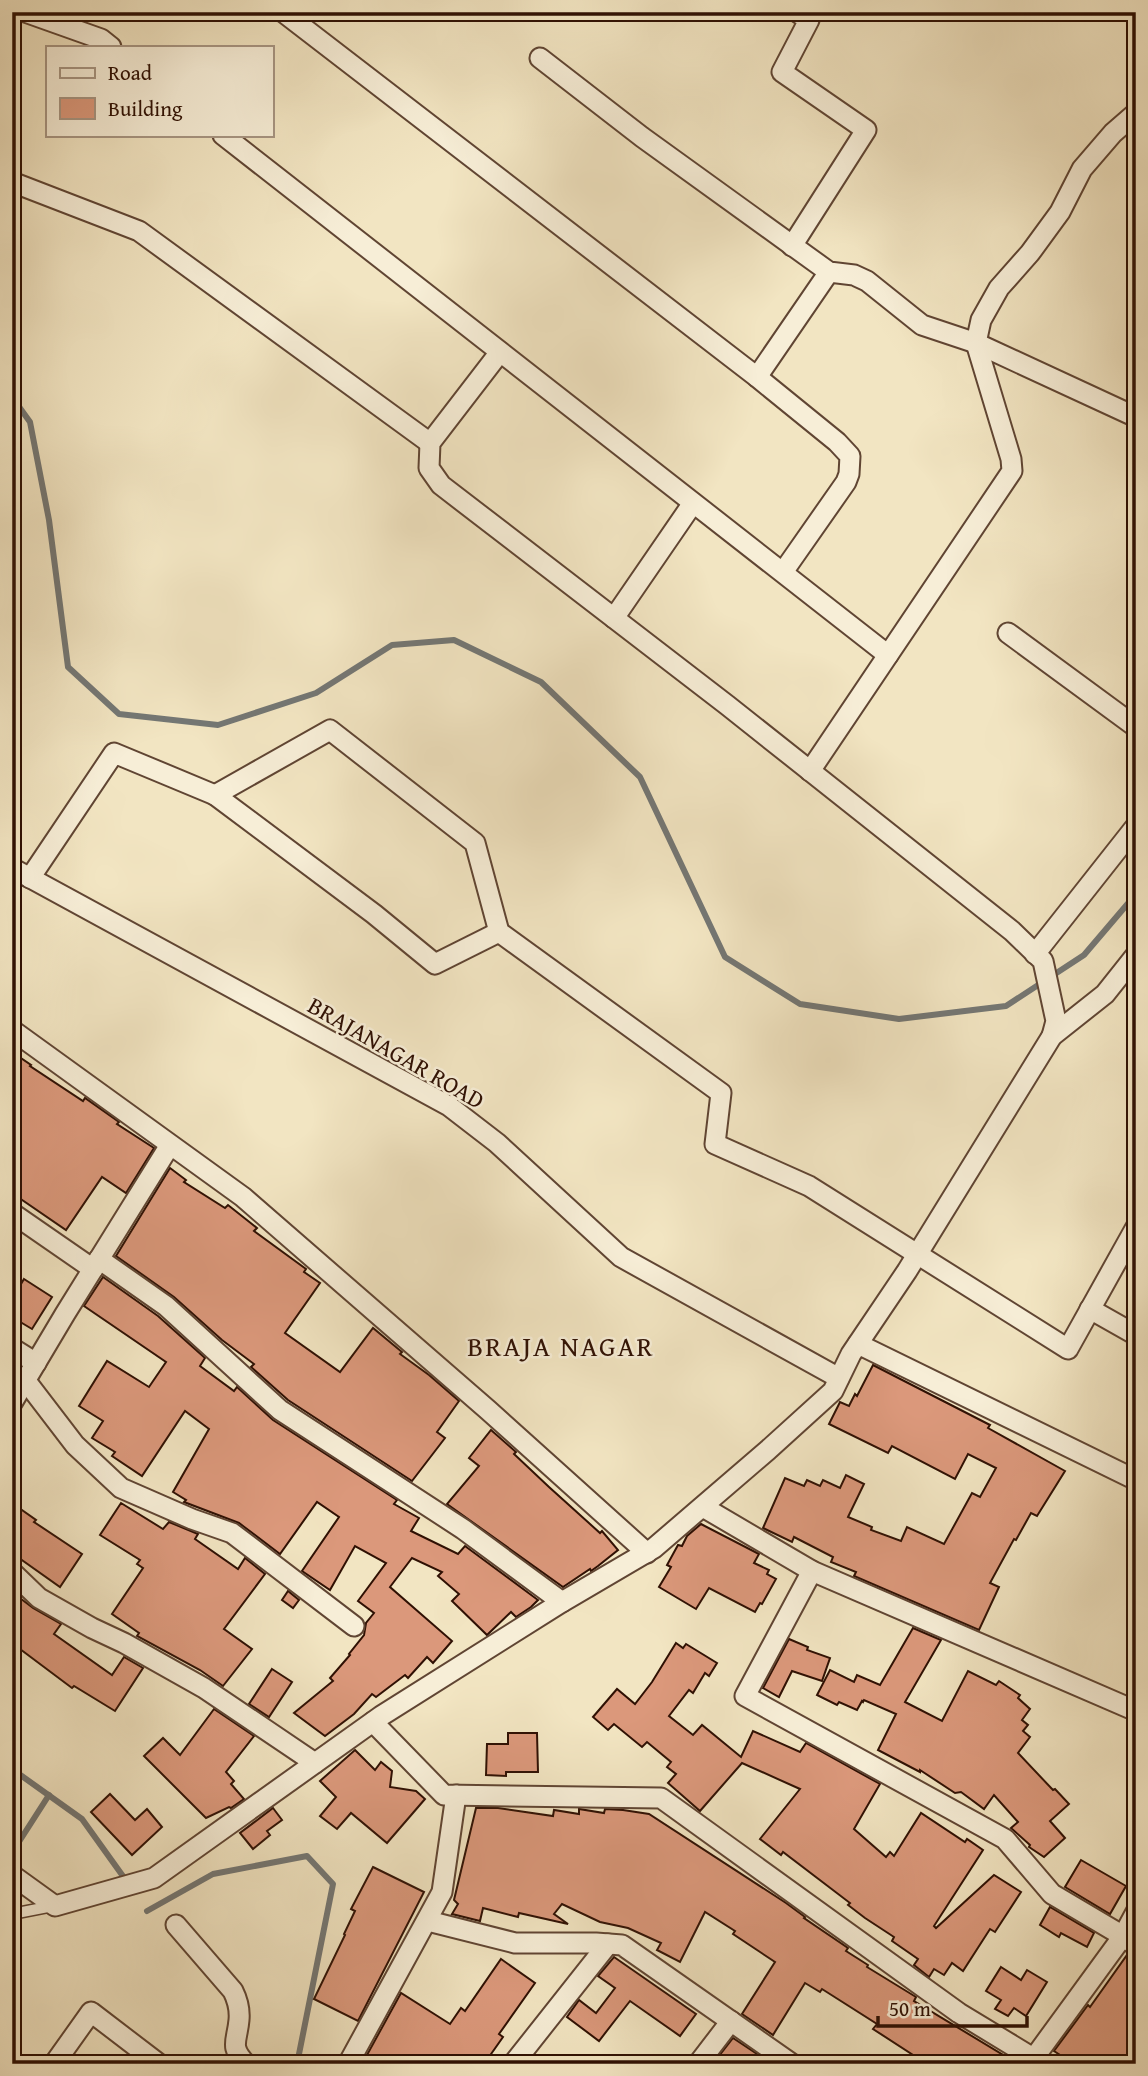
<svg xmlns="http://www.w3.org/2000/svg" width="1148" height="2076" font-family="'Gentium Book Plus',serif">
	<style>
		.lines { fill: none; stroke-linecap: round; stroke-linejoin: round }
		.stream { stroke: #747774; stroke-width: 6 }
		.building { fill: #db987b; stroke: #2f1003; stroke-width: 2 }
		.service-casing { stroke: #604533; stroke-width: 13 }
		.minor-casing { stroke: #604533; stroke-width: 23 }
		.service { stroke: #f7eed7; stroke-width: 10 }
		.minor { stroke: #f7eed7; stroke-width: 19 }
		.labels { text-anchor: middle; stroke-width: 5; stroke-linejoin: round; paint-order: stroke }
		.street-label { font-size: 24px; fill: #2f1003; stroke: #f7eed7 }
		.quarter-label { font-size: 28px; letter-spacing: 2px; fill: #2f1003; stroke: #f7eed7 }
	</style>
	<rect width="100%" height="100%" fill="#f2e5c2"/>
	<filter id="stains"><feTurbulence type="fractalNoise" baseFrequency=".00286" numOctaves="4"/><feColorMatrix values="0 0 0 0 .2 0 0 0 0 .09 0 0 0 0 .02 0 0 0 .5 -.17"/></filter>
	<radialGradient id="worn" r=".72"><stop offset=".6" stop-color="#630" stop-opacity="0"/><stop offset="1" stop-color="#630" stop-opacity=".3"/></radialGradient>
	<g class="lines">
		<g class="stream">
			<polyline points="12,397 30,422 49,520 68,667 119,714 218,725 316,693 392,645 454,640 541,682 640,777 725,957 800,1004 899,1019 1006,1006 1084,955 1136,894"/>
			<polyline points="12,1769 82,1819 125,1879"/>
			<polyline points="15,1848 49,1795"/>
			<polyline points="147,1911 213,1874 307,1856 333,1884 297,2064"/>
		</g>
	</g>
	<g class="building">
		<polygon points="12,1052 31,1065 30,1066 83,1101 85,1098 119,1122 117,1124 154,1148 126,1193 102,1177 66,1230 12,1193"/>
		<polygon points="170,1168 186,1180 184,1182 225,1208 228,1205 257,1228 254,1231 306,1269 304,1272 320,1283 285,1333 340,1372 373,1328 402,1352 400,1354 429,1375 459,1401 437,1432 445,1438 412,1481 288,1400 251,1367 254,1364 222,1340 174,1297 116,1256"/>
		<polygon points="103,1277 158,1316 205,1358 200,1366 234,1391 237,1387 273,1420 397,1500 394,1504 419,1518 411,1531 458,1554 465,1546 538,1600 531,1607 516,1617 511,1612 487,1635 452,1601 459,1594 438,1576 442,1572 412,1558 390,1587 452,1641 433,1663 427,1657 408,1678 405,1675 376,1697 372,1694 354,1714 325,1736 294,1713 333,1681 330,1678 350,1655 349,1654 364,1635 366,1623 374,1613 358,1601 386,1563 355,1546 330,1590 302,1571 339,1517 317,1502 280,1554 239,1523 184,1502 186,1500 173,1492 209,1429 185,1411 142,1476 112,1456 115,1452 92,1438 103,1421 79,1406 107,1361 149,1387 166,1362 84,1306"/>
		<polygon points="24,1279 52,1297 32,1329 12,1317 12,1299"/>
		<polygon points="873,1365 990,1425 988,1428 1065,1471 1037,1516 1031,1513 1016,1540 1014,1539 990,1583 999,1587 979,1630 854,1576 856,1572 831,1562 833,1557 794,1537 792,1542 763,1528 785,1478 804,1486 807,1480 820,1486 823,1480 840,1488 846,1475 864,1484 848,1517 872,1527 871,1530 901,1541 907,1527 944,1544 972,1493 980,1497 996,1468 968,1454 955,1479 892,1446 888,1453 829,1424 840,1402 849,1406 855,1394 857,1396"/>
		<polygon points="491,1430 516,1452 514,1454 549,1487 600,1533 602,1531 618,1550 598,1566 591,1571 590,1569 563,1587 447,1504 479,1466 469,1458"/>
		<polygon points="12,1503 36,1520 34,1522 82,1554 60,1587 12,1553"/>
		<polygon points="121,1503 163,1529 169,1522 198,1534 195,1539 238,1569 245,1558 265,1574 224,1629 252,1649 223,1686 200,1670 137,1636 139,1633 112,1614 143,1568 137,1564 140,1560 100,1535"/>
		<polygon points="701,1524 759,1554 754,1563 769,1570 767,1574 776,1579 762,1604 760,1603 755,1612 709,1588 696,1609 659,1587 671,1567 667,1565 678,1545 682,1546 687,1536"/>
		<polygon points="288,1591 299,1600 293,1608 282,1600"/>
		<polygon points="12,1592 33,1608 61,1624 54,1634 112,1675 124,1657 143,1668 115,1711 74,1686 72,1688 12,1643"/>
		<polygon points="913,1628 941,1640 905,1702 942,1721 968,1671 996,1685 999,1681 1020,1695 1018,1698 1030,1709 1022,1720 1028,1725 1023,1731 1030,1737 1018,1753 1053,1790 1055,1789 1069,1804 1050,1821 1065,1838 1044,1857 1029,1847 1030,1845 1011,1828 1018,1822 994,1795 984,1809 961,1792 955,1793 920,1770 920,1772 878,1750 896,1714 864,1700 863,1702 862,1701 857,1710 839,1702 837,1705 817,1695 830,1670 854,1682 857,1675 880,1685"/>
		<polygon points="789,1639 808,1647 807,1650 830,1658 822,1681 792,1671 779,1697 763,1688"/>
		<polygon points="676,1643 683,1648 686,1644 717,1663 709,1676 705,1673 693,1693 689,1690 669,1716 693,1735 702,1725 741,1757 753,1731 800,1752 806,1743 880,1784 854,1829 886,1857 890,1852 894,1856 921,1813 965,1842 967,1839 983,1850 934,1926 936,1928 994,1875 1021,1892 995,1932 990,1929 963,1971 952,1963 944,1975 934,1969 929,1977 914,1965 918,1959 892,1941 894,1937 865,1918 848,1905 850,1903 783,1852 781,1855 760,1839 800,1789 742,1763 700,1811 668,1783 676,1774 667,1767 671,1762 647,1742 642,1747 614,1724 608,1730 593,1717 617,1689 635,1704 652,1682"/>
		<polygon points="272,1669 292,1682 269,1717 249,1704"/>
		<polygon points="214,1709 254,1736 226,1772 234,1781 231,1784 244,1799 231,1808 229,1807 206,1818 144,1756 163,1738 180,1755"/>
		<polygon points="508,1733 537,1733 538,1772 506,1772 506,1776 486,1775 487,1744 508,1744"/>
		<polygon points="355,1750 375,1770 381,1762 392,1771 390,1787 416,1791 425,1799 387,1843 351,1813 337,1829 320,1816 336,1797 320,1781"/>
		<polygon points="110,1794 135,1820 147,1809 162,1827 132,1855 91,1812"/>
		<polygon points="273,1808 282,1820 267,1831 270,1835 253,1849 240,1833"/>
		<polygon points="476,1808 498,1808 553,1816 554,1810 579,1814 579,1809 604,1813 605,1809 623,1810 649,1814 786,1903 805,1917 804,1918 848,1948 846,1951 868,1965 867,1967 916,1997 914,2001 1018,2064 927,2064 873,2029 877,2024 822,1989 820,1992 805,1983 773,2035 742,2014 775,1962 733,1934 735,1931 705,1912 680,1962 657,1950 661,1943 628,1928 600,1922 562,1904 554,1914 568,1924 519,1913 518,1917 483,1908 480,1921 452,1914 458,1904 454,1900"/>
		<polygon points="1081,1860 1126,1886 1110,1914 1065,1887"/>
		<polygon points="373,1867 424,1892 358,2021 314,1999 345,1935 344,1934 355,1911 351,1909"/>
		<polygon points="1050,1907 1094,1933 1087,1947 1061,1933 1059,1937 1040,1925"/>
		<polygon points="1127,1955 1136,1958 1136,2064 1074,2064 1054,2051 1088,2005 1090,2007"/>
		<polygon points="614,1957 696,2014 680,2036 630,2001 599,2041 567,2017 579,2000 596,2013 615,1988 598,1976"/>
		<polygon points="501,1959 535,1983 499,2034 503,2037 484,2064 362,2064 401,1993 450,2024 461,2008 465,2011"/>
		<polygon points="1001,1967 1021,1980 1027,1970 1047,1982 1026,2016 1014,2008 1008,2016 995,2009 1001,2000 986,1991"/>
		<polygon points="733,2038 760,2056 755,2064 730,2064 719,2056"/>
	</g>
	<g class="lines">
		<defs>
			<polyline id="service" points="12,1914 53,1906"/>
			<g id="minor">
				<polyline points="25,12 101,39 111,47"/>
				<polyline points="283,12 757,377 837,442 850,456 849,474 846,482 783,572"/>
				<polyline points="540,58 642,137 829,272 854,275 867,281 922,325 976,343 1136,417"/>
				<polyline points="223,135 888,655"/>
				<polyline points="12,182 139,231 430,443"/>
				<polyline points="792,246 866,130 782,72 809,20 797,12"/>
				<polyline points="500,352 430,443 429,468 441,485 727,705 1012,931 1043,961 1056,1021 1052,1036"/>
				<polyline points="757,377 829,272"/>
				<polyline points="614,618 693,503"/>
				<polyline points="1008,633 1136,727"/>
				<polyline points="810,771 1012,471 1011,459 976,343 981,320 999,288 1030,253 1060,212 1082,169 1113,133 1136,113"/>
				<polyline points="215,795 330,730 475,843 499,932 721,1093 715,1144 809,1186 1068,1349 1136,1227"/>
				<polyline points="12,868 449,1106 497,1143 621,1257 839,1378"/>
				<polyline points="30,878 114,753 215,795 374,914 435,964 499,932"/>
				<polyline points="1035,954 1136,826"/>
				<polyline points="12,1030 243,1197 488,1410 647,1553"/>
				<polyline points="12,1213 93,1269"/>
				<polyline points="99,1259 166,1306 280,1410 463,1529 562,1602"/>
				<polyline points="1090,1309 1136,1335"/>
				<polyline points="858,1344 1136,1480"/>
				<polyline points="12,1348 36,1363"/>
				<polyline points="26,1381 75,1445 121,1488 192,1519 232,1533 354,1626"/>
				<polyline points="12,1403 65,1314 170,1145"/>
				<polyline points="703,1507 812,1571 1136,1711"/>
				<polyline points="812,1571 745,1696 1005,1839 1052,1894 1123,1936 1136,1946"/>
				<polyline points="12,1572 39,1598 92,1628 124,1643 204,1688 315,1763"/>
				<polyline points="373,1722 444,1795 661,1798 959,2013 1043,2064"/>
				<polyline points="12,1875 55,1906 154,1878 381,1716 562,1602 654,1548 768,1450 833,1391 851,1354 907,1271 1052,1036 1105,994 1136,955"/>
				<polyline points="428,1921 515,1943 596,1943 622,1945 792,2064"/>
				<path d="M176,1925L233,1991C238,2001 240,2009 239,2020C237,2042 229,2046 246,2064"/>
				<polyline points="1034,2058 1123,1936 1136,1912"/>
				<polyline points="54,2064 91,2012 159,2064"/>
				<polyline points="348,2064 442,1892 456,1795"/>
				<polyline points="513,2064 608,1944"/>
				<polyline points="698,2064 731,2021"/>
			</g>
		</defs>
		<use href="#service" class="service-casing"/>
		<use href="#minor" class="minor-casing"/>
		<use href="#service" class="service"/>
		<use href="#minor" class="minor"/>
	</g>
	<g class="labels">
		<g class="street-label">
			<text transform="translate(396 1053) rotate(30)" y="8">BRAJANAGAR ROAD</text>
		</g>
		<g class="quarter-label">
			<text x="561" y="1356">BRAJA NAGAR</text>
		</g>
	</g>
	<rect width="1148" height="2076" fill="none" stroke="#f2e5c2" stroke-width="42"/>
	<rect x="14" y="14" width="1120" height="2048" fill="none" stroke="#2f1003" stroke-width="3.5"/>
	<rect x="21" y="21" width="1106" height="2034" fill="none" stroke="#2f1003" stroke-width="2"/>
	<rect x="46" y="46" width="228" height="91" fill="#f7eed7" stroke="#a79582" stroke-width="2"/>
	<rect x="60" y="68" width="35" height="10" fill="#f7eed7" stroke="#a79582" stroke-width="2"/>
	<text x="108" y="80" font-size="21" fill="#2f1003">Road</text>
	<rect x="60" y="98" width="35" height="21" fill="#db987b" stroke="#a79582" stroke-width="2"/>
	<text x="108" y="116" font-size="21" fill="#2f1003">Building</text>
	<path d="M878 2016v10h149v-10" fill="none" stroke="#2f1003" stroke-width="3.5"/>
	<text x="889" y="2016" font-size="21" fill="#2f1003" stroke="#f7eed7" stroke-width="5" paint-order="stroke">50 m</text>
	<rect width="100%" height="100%" filter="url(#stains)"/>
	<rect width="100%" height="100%" fill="url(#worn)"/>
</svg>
